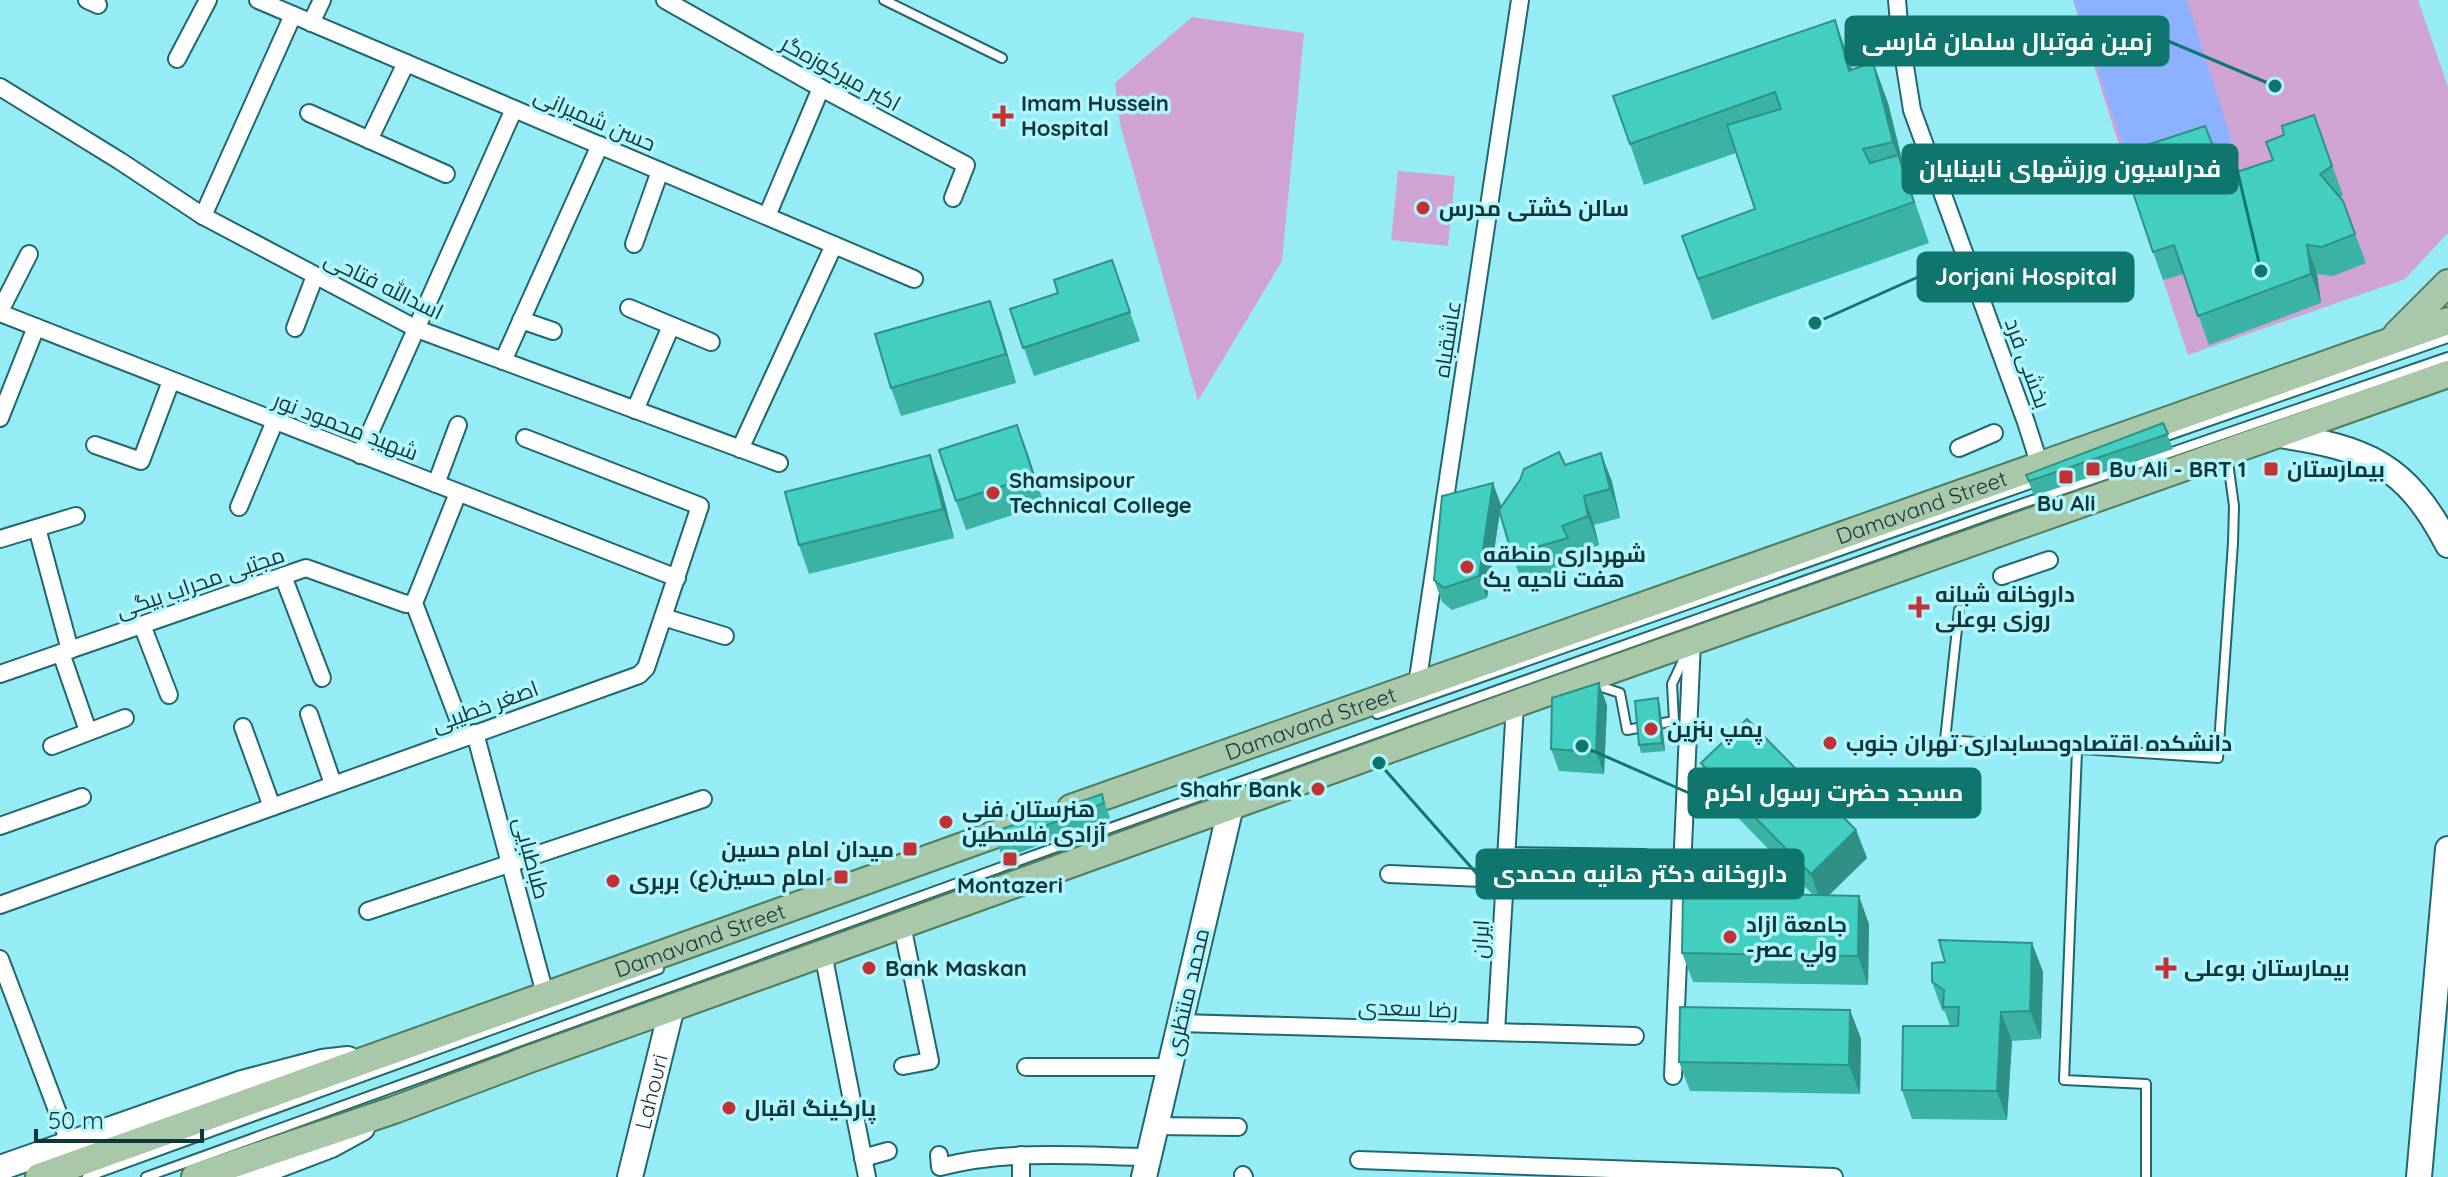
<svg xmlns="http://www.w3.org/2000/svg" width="2448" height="1177" font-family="Quicksand,Cairo,sans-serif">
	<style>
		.green { fill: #cfa4d2 }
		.water { fill: #8cb1ff }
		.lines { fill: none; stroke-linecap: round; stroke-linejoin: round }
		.lane-casing { stroke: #23676e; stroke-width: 12 }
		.street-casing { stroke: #23676e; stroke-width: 20 }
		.secondary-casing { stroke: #23676e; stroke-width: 28 }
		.primary-casing { stroke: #4e7c5c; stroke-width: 30 }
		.lane { stroke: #fff; stroke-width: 8 }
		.street { stroke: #fff; stroke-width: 16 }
		.secondary { stroke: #fff; stroke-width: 24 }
		.primary { stroke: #a9c7a9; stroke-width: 26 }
		.wall { fill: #3ab2a4 }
		.shaded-wall { fill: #2f9186 }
		.building { fill: #43cfbf; stroke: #2f9186; stroke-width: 2 }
		.poi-dot { fill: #c13236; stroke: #b2f6fd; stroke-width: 3 }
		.labels { text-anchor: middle; stroke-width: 7; stroke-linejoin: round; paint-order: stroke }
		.street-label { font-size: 22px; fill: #11363a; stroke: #b2f6fd }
		.poi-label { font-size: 22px; font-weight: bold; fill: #11363a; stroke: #b2f6fd; text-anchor: start }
		.leader { fill: none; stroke: #0f766e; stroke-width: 3 }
		.callout-dot { fill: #0f766e; stroke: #b2f6fd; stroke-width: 3 }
		.callout { fill: #0f766e; stroke: #0f766e; stroke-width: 3 }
		.callout-label { font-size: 24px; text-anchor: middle; font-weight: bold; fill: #fff }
	</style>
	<rect width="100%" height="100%" fill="#95ecf5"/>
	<g class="green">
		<polygon points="2073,0 2418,0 2448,87 2448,233 2405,279 2188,355 2131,183"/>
		<polygon points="1192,17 1304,33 1282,261 1198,401 1120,124 1115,83"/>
		<polygon points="1398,171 1455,176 1448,246 1391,240"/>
	</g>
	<polygon class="water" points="2074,0 2187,0 2234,148 2135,181"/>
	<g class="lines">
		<defs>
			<g id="lane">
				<polyline points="884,0 1002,58"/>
				<polyline points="2158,439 2448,338"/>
				<polyline points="1959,610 1945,740 2218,758 2233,543 2234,506 2227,455"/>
				<polyline points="1593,684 1620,693 1627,730 1674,721 1672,684 1687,652"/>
				<polyline points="1377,714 2039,481"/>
				<polyline points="2077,750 2064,1080 2146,1084 2146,1177"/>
				<polyline points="87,1177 659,969"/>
				<polyline points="146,1177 1057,847 1992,514 2448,357"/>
			</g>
			<g id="street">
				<polyline points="87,0 98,5"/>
				<polyline points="258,0 914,279"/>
				<polyline points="665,0 821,88 966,165 953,198"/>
				<polyline points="1897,0 1900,35 1912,110 2026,422 2040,466"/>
				<polyline points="311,23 322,0"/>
				<polyline points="177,59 208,0"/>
				<polyline points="0,87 120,161 203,216 417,329 779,463"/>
				<polyline points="309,113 446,174"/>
				<polyline points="369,140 406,63"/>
				<polyline points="203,216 293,15"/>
				<polyline points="767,216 821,88"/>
				<polyline points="634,244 660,171"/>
				<polyline points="629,308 711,342"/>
				<polyline points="0,311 29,254"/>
				<polyline points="0,313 677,578"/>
				<polyline points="521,320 553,331"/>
				<polyline points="295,328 315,276"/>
				<polyline points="503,361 600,145"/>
				<polyline points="635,410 671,326"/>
				<polyline points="0,418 36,327"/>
				<polyline points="95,445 141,461 171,381"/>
				<polyline points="1959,448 1994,433"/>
				<polyline points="740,449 834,245"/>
				<polyline points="360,455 514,109"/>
				<polyline points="436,484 458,425"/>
				<polyline points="458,493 414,603 465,737"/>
				<polyline points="239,507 275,421"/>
				<polyline points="37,528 70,650"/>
				<polyline points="0,539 76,516"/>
				<polyline points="283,576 322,678"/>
				<polyline points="2002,576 2049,560"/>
				<polyline points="663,617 725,636"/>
				<polyline points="142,625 169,695"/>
				<polyline points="61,653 88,731"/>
				<polyline points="0,674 306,568 406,604 414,603"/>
				<polyline points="1417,685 1520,0"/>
				<polyline points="309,714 333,784"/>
				<polyline points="243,727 272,807"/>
				<polyline points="475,733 545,994"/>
				<polyline points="52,746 125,718"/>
				<polyline points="0,826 82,797"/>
				<polyline points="1506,856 1644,858"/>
				<polyline points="1389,874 1505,879"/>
				<polyline points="0,905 639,675 646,668 700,506 525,438"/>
				<polyline points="368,911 703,799"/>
				<polyline points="902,925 930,1061 903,1066"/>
				<polyline points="823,953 867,1177"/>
				<polyline points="0,959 69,1142"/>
				<polyline points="1180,1023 1635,1036"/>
				<polyline points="1496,1032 1515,704"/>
				<polyline points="1026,1067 1170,1067"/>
				<polyline points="1673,1076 1692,641"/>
				<polyline points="1156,1126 1238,1127"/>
				<path d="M939,1155L940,1167C1008,1149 1079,1156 1149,1157"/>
				<polyline points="1021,1155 1021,1177"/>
				<polyline points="863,1158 888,1151"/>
				<polyline points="1359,1160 1834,1177"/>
				<polyline points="1243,1175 1244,1177"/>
			</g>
			<g id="secondary">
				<path d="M2279,435C2366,448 2406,464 2448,545"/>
				<polyline points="0,1168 242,1083 322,1062 348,1059"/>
				<polyline points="247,1177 331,1145 362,1128"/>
				<path id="s1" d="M630,1177L672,1007"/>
				<polyline points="1144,1177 1231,806"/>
				<polyline points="2419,1177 2448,849"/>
			</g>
			<g id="primary">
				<polyline points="2397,334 2448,283"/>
				<path id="s2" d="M1071,808L2448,321"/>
				<path id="s3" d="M39,1177L1027,823"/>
				<polyline points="195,1177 394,1110 524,1061 1515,704 2448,374"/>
			</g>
		</defs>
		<use href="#lane" class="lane-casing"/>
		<use href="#street" class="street-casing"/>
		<use href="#secondary" class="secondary-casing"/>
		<use href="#primary" class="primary-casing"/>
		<use href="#lane" class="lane"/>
		<use href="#street" class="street"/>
		<use href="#secondary" class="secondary"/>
		<use href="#primary" class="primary"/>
	</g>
	<g class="wall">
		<polygon points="1835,20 1852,70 1873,62 1888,103 1907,180 1929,243 1712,320 1682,236 1755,209 1736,153 1644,185 1630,144"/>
		<polygon points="2314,115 2343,195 2340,197 2343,201 2366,263 2333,276 2317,274 2321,303 2209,345 2184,274 2163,280 2153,252 2225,176 2273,160 2284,135"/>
		<polygon points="1112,260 1140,341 1034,376 1010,309 1058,293"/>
		<polygon points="1000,329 1016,383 901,416 891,388"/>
		<polygon points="2163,423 2173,449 2034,496 2026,475"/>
		<polygon points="1017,425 1044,505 966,530 956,501"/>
		<polygon points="1601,453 1612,482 1620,518 1594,525 1599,545 1574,554 1578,567 1522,583 1512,554 1500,511 1487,598 1452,610 1442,602 1434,580 1501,505 1500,510 1565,465"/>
		<polygon points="940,484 954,538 809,574 799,545"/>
		<polygon points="1658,698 1660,706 1665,751 1641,753 1639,745"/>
		<polygon points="1607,705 1604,774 1559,771 1551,749"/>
		<polygon points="1701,763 1856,830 1867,858 1829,895 1869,924 1868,985 1693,982 1682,953 1813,895 1712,791"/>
		<polygon points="1102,794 1110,818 1003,859 993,832"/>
		<polygon points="2032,943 2043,972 2041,1039 2012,1041 2007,1120 1912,1119 1902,1090 1950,1026 1945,1012 1942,1010 1932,982 1945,962"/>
		<polygon points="1850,1010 1861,1039 1860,1094 1690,1091 1679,1062"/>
	</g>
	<g class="shaded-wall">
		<polygon points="1835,20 1850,62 1864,112 1849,71"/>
		<polygon points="1873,62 1888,103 1907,180 1929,243 1893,142"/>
		<polygon points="2307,245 2317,274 2321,303 2311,274"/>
		<polygon points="990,301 1000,329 1016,383 1006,354"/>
		<polygon points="1017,425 1028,454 1044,505 1034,476"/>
		<polygon points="1601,453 1612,482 1620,518 1610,489"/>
		<polygon points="930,455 940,484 954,538 943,509"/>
		<polygon points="1493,483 1501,505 1487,598 1479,576"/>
		<polygon points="1584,496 1594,525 1599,545 1588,516"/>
		<polygon points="1599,683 1607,705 1604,774 1596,752"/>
		<polygon points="1658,698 1660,706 1665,751 1662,743"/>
		<polygon points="1856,830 1867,858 1821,903 1811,874"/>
		<polygon points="1859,896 1869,924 1868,985 1858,956"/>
		<polygon points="2032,943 2043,972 2041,1039 2030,1011"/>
		<polygon points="1850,1010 1861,1039 1860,1094 1849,1065"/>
		<polygon points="2001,1012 2012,1041 2007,1120 1997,1091"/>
	</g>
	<g class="building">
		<polygon points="1835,20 1849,71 1873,62 1893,142 1863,149 1870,163 1898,155 1914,202 1698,279 1682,236 1755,209 1727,125 1781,109 1775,92 1630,144 1613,96"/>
		<polygon points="2314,115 2332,166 2320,174 2343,201 2355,234 2322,247 2307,245 2311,274 2198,316 2174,245 2153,252 2120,154 2205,126 2225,176 2273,160 2266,142 2284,135 2282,126"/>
		<polygon points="1112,260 1130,312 1023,348 1010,309 1058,293 1054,280"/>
		<polygon points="990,301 1006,354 891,388 875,334"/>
		<polygon points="2163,423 2168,434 2029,481 2026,475"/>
		<polygon points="1017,425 1034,476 956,501 939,450"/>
		<polygon points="1559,452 1565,465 1601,453 1610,489 1584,496 1588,516 1562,526 1568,538 1512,554 1499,510 1520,480 1524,469"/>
		<polygon points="930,455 943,509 799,545 785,492"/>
		<polygon points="1493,483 1479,576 1444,588 1434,580 1442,496"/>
		<polygon points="1599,683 1596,752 1551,749 1552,698"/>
		<polygon points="1658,698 1662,743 1639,745 1635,701"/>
		<polygon points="1747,719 1856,830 1811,874 1701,763"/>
		<polygon points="1102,794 1104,803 998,844 993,832"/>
		<polygon points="1683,892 1859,896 1858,956 1682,953"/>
		<polygon points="1939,940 2032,943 2030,1011 2001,1012 1997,1091 1902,1090 1903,1026 1958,1026 1959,1007 1943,1007 1944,990 1932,982 1932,963 1945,962"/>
		<polygon points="1680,1007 1850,1010 1849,1065 1679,1062"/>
	</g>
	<g class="poi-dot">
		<path d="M999 104h8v8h8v8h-8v8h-8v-8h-8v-8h8z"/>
		<circle cx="1423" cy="208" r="8"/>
		<rect x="2085" y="461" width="16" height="16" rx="4"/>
		<rect x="2263" y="461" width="16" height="16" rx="4"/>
		<rect x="2058" y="469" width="16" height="16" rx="4"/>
		<circle cx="993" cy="493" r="8"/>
		<circle cx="1467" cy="567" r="8"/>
		<path d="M1915 595h8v8h8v8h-8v8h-8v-8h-8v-8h8z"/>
		<circle cx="1651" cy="729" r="8"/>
		<circle cx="1830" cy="743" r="8"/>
		<circle cx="1318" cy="789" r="8"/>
		<circle cx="946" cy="822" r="8"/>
		<rect x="902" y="841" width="16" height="16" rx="4"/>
		<rect x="1002" y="851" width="16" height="16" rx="4"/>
		<rect x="833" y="869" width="16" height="16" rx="4"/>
		<circle cx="613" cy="881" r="8"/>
		<circle cx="1730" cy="937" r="8"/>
		<circle cx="869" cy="968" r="8"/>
		<path d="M2162 956h8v8h8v8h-8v8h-8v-8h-8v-8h8z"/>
		<circle cx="729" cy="1108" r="8"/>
	</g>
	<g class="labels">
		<g class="street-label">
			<text transform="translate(841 73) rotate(29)" y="8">اکبر میرکوزه‌گر</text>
			<text transform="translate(595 119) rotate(23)" y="8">حسن شمیرانی</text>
			<text transform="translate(384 285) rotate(26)" y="8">اسدالله فتاحی</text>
			<text transform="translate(1447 339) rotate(-81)" y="8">عاشقباه</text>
			<text transform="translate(2028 363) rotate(70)" y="8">بخشی فرد</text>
			<text transform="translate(346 426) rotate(21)" y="8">شهید محمود نور</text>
			<text dy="8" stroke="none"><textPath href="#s2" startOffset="902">Damavand Street</textPath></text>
			<text transform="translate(200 582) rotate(-19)" y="8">مجتبی محراب بیگی</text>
			<text transform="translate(485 706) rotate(-20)" y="8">اصغر خطیبی</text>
			<text dy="8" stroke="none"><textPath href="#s2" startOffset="254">Damavand Street</textPath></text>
			<text transform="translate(532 858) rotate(75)" y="8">طباطبایی</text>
			<text dy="8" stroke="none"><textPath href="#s3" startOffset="702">Damavand Street</textPath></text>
			<text transform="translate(1480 939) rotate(-87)" y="8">ایران</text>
			<text transform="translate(1187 992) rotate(-77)" y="8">محمد منتظری</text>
			<text transform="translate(1408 1008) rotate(2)" y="8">رضا سعدی</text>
			<text dy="8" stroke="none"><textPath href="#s1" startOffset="88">Lahouri</textPath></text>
		</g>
		<g class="poi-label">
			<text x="1021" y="111">Imam Hussein<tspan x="1021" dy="25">Hospital</tspan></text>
			<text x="1439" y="216">سالن کشتی مدرس</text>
			<text x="2109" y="477">Bu Ali - BRT 1</text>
			<text x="2287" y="477">بیمارستان</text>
			<text x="1009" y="488">Shamsipour<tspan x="1009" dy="25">Technical College</tspan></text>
			<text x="2066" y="511" text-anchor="middle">Bu Ali</text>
			<text x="1483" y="562">شهرداری منطقه<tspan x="1483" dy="25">هفت ناحیه یک</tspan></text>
			<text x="1935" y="602">داروخانه شبانه<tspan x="1935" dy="25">روزی بوعلی</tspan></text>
			<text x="1667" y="737">پمپ بنزین</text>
			<text x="1846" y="751">دانشکده اقتصادوحسابداری تهران جنوب</text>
			<text x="1302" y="797" text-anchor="end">Shahr Bank</text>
			<text x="962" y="817">هنرستان فنی<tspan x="962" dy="25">آزادی فلسطین</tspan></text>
			<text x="894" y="857" text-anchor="end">میدان امام حسین</text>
			<text x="825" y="885" text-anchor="end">امام حسين(ع)</text>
			<text x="629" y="889">بربری</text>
			<text x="1010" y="893" text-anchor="middle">Montazeri</text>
			<text x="1746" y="932">جامعة ازاد<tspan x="1746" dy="25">-ولي عصر</tspan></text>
			<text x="885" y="976">Bank Maskan</text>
			<text x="2184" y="976">بیمارستان بوعلی</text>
			<text x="745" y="1116">پارکینگ اقبال</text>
		</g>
	</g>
	<path class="leader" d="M2275 86L2168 41M2261 271L2237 169M1815 323L1918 277M1582 746L1689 793M1379 763L1477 874"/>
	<g class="callout-dot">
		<circle cx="2275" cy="86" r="8"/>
		<circle cx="2261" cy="271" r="8"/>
		<circle cx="1815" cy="323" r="8"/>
		<circle cx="1582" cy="746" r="8"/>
		<circle cx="1379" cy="763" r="8"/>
	</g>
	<g class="callout">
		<rect x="1846" y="17" width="322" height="48" rx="8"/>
		<rect x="1903" y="145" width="334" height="48" rx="8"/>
		<rect x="1918" y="253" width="215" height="48" rx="8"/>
		<rect x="1689" y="769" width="291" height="48" rx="8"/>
		<rect x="1477" y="850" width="326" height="48" rx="8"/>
	</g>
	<g class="callout-label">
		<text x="2007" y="50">زمین فوتبال سلمان فارسی</text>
		<text x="2070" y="177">فدراسیون ورزشهای نابینایان</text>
		<text x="2026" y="285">Jorjani Hospital</text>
		<text x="1834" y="801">مسجد حضرت رسول اکرم</text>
		<text x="1640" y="882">داروخانه دکتر هانیه محمدی</text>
	</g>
	<path d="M36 1129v12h166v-12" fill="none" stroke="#11363a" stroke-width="4"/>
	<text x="48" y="1129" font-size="24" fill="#11363a" stroke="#b2f6fd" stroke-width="6" paint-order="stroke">50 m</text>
</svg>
